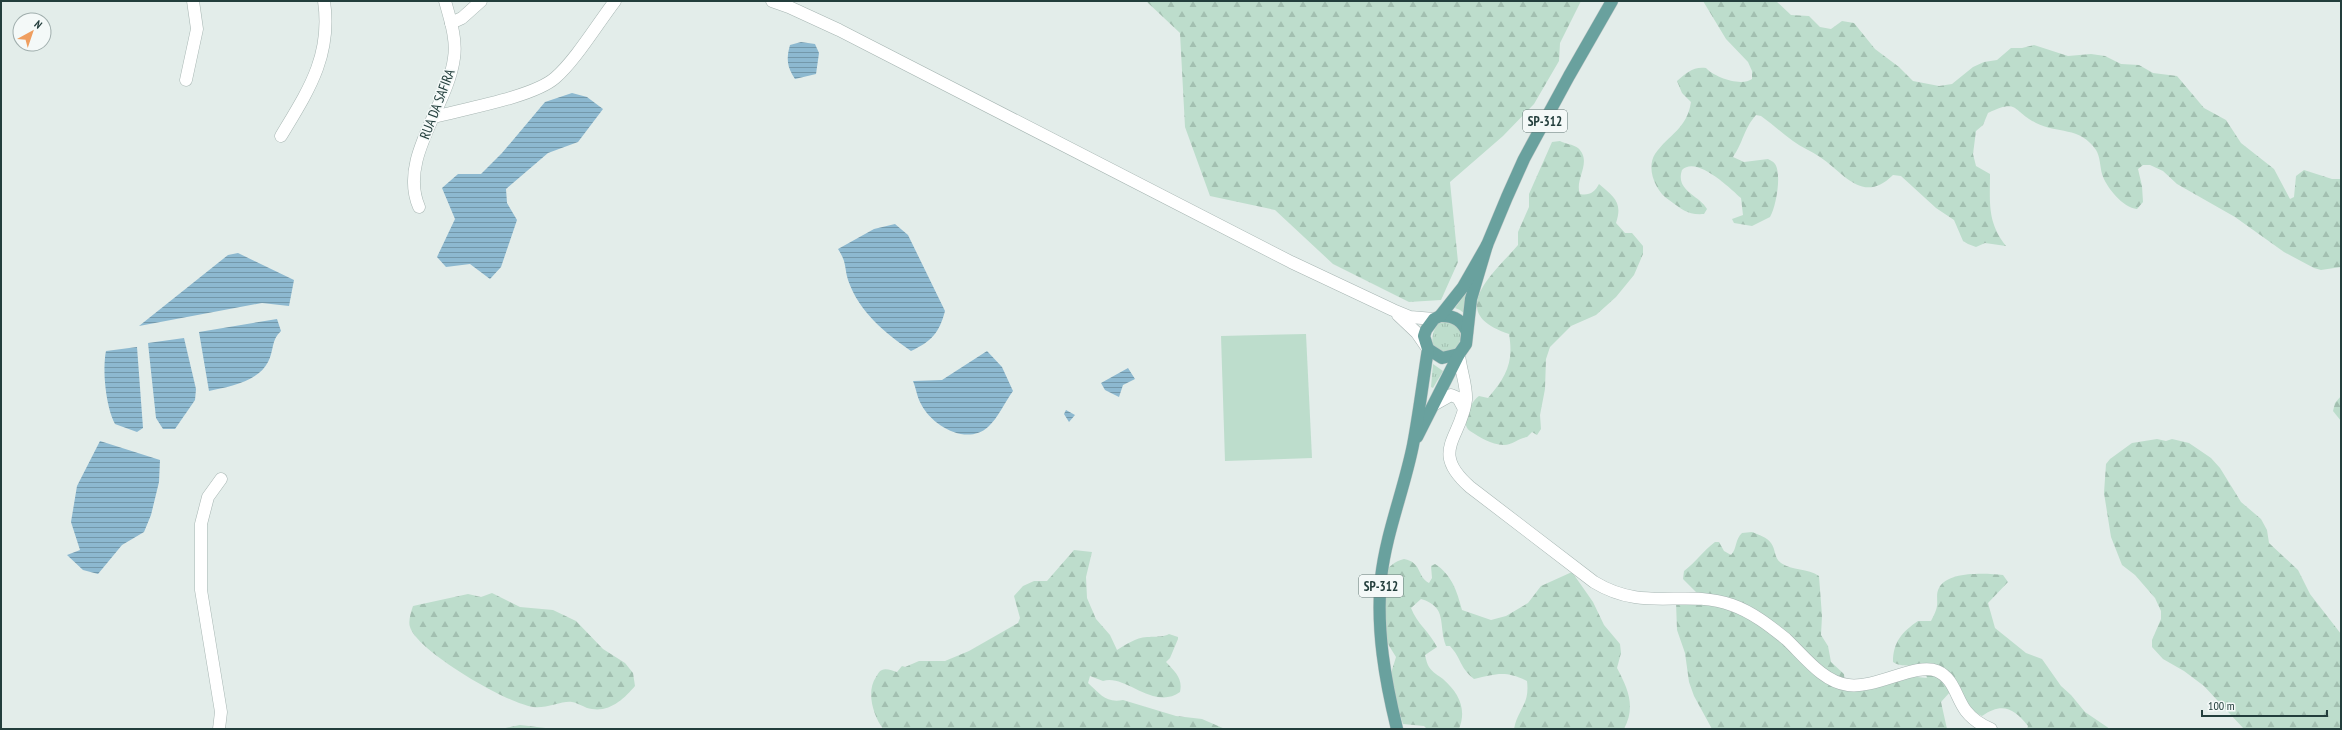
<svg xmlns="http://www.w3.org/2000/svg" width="2342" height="730" font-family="'PT Sans Narrow',sans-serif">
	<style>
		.grass { fill: url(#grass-tufts) }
		.forest { fill: url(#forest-firs) }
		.garden { fill: #bdddcc }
		.water { fill: url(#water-rules) }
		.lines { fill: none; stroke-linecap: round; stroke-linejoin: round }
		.minor-casing { stroke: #a6b5b2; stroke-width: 13 }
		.major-casing { stroke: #c1c9c8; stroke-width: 13 }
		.minor { stroke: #fff; stroke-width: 12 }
		.major { stroke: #69a19e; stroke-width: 12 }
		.labels { text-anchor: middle; stroke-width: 3; stroke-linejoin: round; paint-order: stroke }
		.shield { fill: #f4f9f8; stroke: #627674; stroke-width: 1 }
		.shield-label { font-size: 13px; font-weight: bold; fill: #233e3c }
		.street-label { font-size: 14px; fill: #233e3c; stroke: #f4f9f8 }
	</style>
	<defs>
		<pattern id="grass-tufts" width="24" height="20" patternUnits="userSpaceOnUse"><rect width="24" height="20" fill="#bdddcc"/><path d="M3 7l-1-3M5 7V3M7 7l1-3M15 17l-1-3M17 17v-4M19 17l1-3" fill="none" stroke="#a2bfb0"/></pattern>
		<pattern id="forest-firs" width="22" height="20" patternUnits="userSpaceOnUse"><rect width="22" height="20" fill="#bdddcc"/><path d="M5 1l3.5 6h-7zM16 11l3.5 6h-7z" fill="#a2bfb0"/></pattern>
		<pattern id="water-rules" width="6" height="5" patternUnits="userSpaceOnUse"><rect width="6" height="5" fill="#8db9d0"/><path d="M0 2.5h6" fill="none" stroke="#7398aa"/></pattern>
	</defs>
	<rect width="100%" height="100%" fill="#e3edea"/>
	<g class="grass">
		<polygon points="1466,293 1470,295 1466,315 1460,310 1455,308"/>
		<path d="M1442,320L1460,326C1462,339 1460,345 1451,355L1433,348C1431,336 1433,328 1442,320Z"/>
		<polygon points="1433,364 1443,371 1433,388 1431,387"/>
	</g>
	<g class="forest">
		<polygon points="1146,1 1581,1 1560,43 1559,61 1534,104 1503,136 1450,182 1458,262 1441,300 1409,302 1333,264 1275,210 1210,196 1185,127 1180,33"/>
		<path d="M1703,1H1776L1791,15L1809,16L1820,27L1831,29L1842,21L1854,23L1875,49L1899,67L1913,81L1939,86L1952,84L1973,67L1984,62L1997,60L2011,48H2022L2034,45L2068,56L2091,54L2105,56L2121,64L2139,65L2153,73L2177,76L2204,108L2226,120L2241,143L2274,169L2290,199L2294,197L2296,176L2304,170L2332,179H2341V267L2321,270L2314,268L2284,252L2235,217L2177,184L2163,171L2150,165H2143L2138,169L2142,186L2143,202L2137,209C2123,208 2106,187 2102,174C2100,166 2100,156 2096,150C2080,126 2057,134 2036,123C2012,111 2019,98 1988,113L1983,125L1976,131L1973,154L1976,166L1990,174C1990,203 1987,222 2006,246L1985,243L1976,247L1968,244L1963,241L1954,220L1936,208L1901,176L1893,175C1863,205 1844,173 1820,157C1811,151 1801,147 1793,141C1782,133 1772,124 1761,116L1756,115C1743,130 1744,141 1733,157L1744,162L1768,159C1770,160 1774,162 1775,164C1782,174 1776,207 1770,217L1752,226L1734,223L1732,219L1743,215L1741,198C1730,188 1696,155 1682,170C1675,191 1699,195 1707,209L1704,214C1687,215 1683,210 1669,200C1655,191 1646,168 1655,154C1669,134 1687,129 1691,102L1682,93L1677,81C1686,73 1694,66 1706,68C1714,77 1741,87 1752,79V71L1748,62L1726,39Z"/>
		<path d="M1560,141C1565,144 1573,144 1578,148C1593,162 1574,179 1580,194C1589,196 1595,192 1599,184C1614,197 1623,202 1616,223L1625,233H1632L1643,246V254L1634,275L1616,297L1596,315L1571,326L1550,347L1546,359L1545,389L1540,415L1541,429L1537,435L1532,432L1527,437C1519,438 1512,445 1504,445C1490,444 1481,438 1470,431C1459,424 1471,401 1479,396L1488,398C1506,377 1514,363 1509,334C1445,313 1492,275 1518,245V232L1529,207V194L1552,142Z"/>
		<polygon points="2341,396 2341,421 2333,411 2335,403"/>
		<polygon points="2157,439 2166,441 2172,439 2189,443 2211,458 2220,468 2241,502 2261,519 2267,530 2269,543 2298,570 2310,594 2341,634 2341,729 2244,729 2204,686 2184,671 2163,659 2152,647 2152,640 2161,619 2161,611 2155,598 2135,575 2122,565 2111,537 2104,493 2106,464 2110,459 2132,443"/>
		<path d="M1752,532C1759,535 1767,537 1771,543C1776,550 1774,558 1781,563C1792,571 1808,568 1819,576L1822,616L1821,635L1828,646L1831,662L1844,674L1845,686L1907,676L1927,678C1921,659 1904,670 1893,662C1893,642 1902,632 1918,621H1931C1933,617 1935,613 1936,610C1939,602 1935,595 1939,588C1947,571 1986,573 2003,575L2008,582L1988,603L1995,628L2026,653L2042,659L2061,686L2071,695L2085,712L2110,729H2027L2028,726C2014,708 2002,702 1982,716L1970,710L1950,692L1941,702L1947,729H1712L1694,696L1689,682L1685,653L1677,630L1676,602L1697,593L1683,579L1684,571C1696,562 1703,551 1715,542H1719L1724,551L1731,555C1737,549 1735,539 1742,533Z"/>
		<path d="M1074,550L1092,552L1086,577L1087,598L1096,619L1110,635L1117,650C1127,644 1135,638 1147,637C1156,636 1161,638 1169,634L1178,637V639L1170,658L1166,662C1175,672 1183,678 1180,692C1154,711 1124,673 1103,681L1090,676L1088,683C1101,695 1106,703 1123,700L1176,716L1202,719L1225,729H883C873,715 866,692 876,677C878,674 879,671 882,670C886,668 893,671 897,672L902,666L905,667L919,661H945L969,651L1018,623L1020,618L1014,596L1023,586L1034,581H1047Z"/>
		<path d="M1404,559C1422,562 1417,577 1429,583L1432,578L1431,566L1435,564C1452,575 1457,591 1462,610L1491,620L1506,616L1528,603L1541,586L1572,572L1593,602L1604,625L1620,644L1621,653L1617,668C1628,689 1636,706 1624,729H1514C1518,708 1530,705 1527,681C1505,670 1496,674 1474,679C1459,667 1462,659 1450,646H1446C1438,624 1448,607 1421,599L1411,608C1417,624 1429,631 1437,647L1425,655C1426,659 1427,664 1429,667C1432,672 1439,676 1443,679C1459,693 1467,709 1459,729H1427L1424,726L1403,724C1400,712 1390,692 1390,682C1390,674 1394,664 1396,657C1379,630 1362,603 1382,575C1387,568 1395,561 1404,559Z"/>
		<path d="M492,593L520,607L553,610L576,621L603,649L625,663L633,673L635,686C624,699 610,712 592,709C584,708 579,703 572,702C564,700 546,709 533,707C508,704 417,651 410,627C408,621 411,612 413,606L468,594L481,597Z"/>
		<polygon points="520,725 554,729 501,729"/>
	</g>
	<polygon class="garden" points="1306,334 1312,458 1225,461 1221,336"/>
	<g class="water">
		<path d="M801,42L815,44L819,53L816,74L795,79C787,67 786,59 790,45Z"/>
		<polygon points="572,93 587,97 603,109 578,142 548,153 506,189 507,203 517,220 501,267 490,279 470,264 446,267 437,257 455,219 442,188 458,174 481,174 502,153 545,102"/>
		<path d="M895,224L908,235L945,311C939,333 932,341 911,351C885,333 859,312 848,280C844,266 847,263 838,249L874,229Z"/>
		<polygon points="238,253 294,280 289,306 262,303 139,326 228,255"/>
		<path d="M277,319L281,331C271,340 274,351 268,362C258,382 228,387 209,391L199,332Z"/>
		<polygon points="184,338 196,389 195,400 175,429 163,429 156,418 148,343"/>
		<path d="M137,347L143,428L137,432L115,424C106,408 102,370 106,351Z"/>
		<path d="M987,351L1002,367L1013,391C1005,402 998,418 988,427C967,446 932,426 921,404C917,397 916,388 913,381L942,380Z"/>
		<polygon points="1128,368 1135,379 1123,385 1119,397 1105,390 1101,383"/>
		<polygon points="1066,410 1075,415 1069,422 1064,414"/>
		<polygon points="100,441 160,460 159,482 151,515 144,532 122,545 98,574 83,570 67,555 80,550 71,522 77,486"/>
	</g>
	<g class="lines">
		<defs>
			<g id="minor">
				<polyline points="772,1 789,7 839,30 1291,262 1393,310 1410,317 1434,319"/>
				<polyline points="451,23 462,18 481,1"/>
				<polyline points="186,80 197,29 193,1"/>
				<path d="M434,117C464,109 533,97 555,78C575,61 598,23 615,1"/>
				<path d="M281,136C308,91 332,56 324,1"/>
				<path d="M419,207C398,158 448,106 454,58C457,39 450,19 445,1"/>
				<polyline points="1398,315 1417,333 1428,349"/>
				<path d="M1459,354C1460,369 1467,385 1466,400C1461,439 1429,451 1470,487L1594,582C1645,613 1683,588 1732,605C1752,612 1770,626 1786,639C1804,656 1823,682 1848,685C1876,689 1916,662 1937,671C1954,678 1956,698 1966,711C1973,720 1981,725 1991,729"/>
				<polyline points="1435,404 1451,395 1458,398 1464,409"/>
				<polyline points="219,729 221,712 201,590 201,524 208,497 221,479"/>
			</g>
			<g id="major">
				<path d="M1440,316C1453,315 1462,320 1467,332"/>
				<polyline points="1428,349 1442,358 1459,354"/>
				<polyline points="1417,437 1459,354 1466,344 1471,299 1487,245 1507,197 1524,159 1569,76 1612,1"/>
				<path d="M1397,729C1385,680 1376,629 1381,578C1386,533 1404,490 1413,445C1419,413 1423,381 1428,349L1424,336L1426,330L1434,319L1440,316L1463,287L1487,245"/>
			</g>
		</defs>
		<use href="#minor" class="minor-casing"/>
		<use href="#major" class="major-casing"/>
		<use href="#minor" class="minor"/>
		<use href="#major" class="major"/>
	</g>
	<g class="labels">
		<g class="shield">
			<rect x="1523" y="110" width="44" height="22" rx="3"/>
			<rect x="1359" y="575" width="44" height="22" rx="3"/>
		</g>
		<g class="shield-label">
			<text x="1545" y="126">SP-312</text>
			<text x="1381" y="591">SP-312</text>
		</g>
		<g class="street-label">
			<text transform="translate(437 104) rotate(-69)" y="5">RUA DA SAFIRA</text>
		</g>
	</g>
	<rect width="2342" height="730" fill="none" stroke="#233e3c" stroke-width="4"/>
	<g transform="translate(32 32) rotate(40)"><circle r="19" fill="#f4f9f8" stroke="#a0aead"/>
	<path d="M0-3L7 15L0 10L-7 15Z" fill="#ef9e5f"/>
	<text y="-6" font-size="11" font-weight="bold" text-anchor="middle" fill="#233e3c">N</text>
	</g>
	<path d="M2202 710v6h125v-6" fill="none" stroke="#233e3c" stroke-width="2"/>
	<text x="2208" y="710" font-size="12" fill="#233e3c" stroke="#f4f9f8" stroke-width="3" paint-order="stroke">100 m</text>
</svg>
